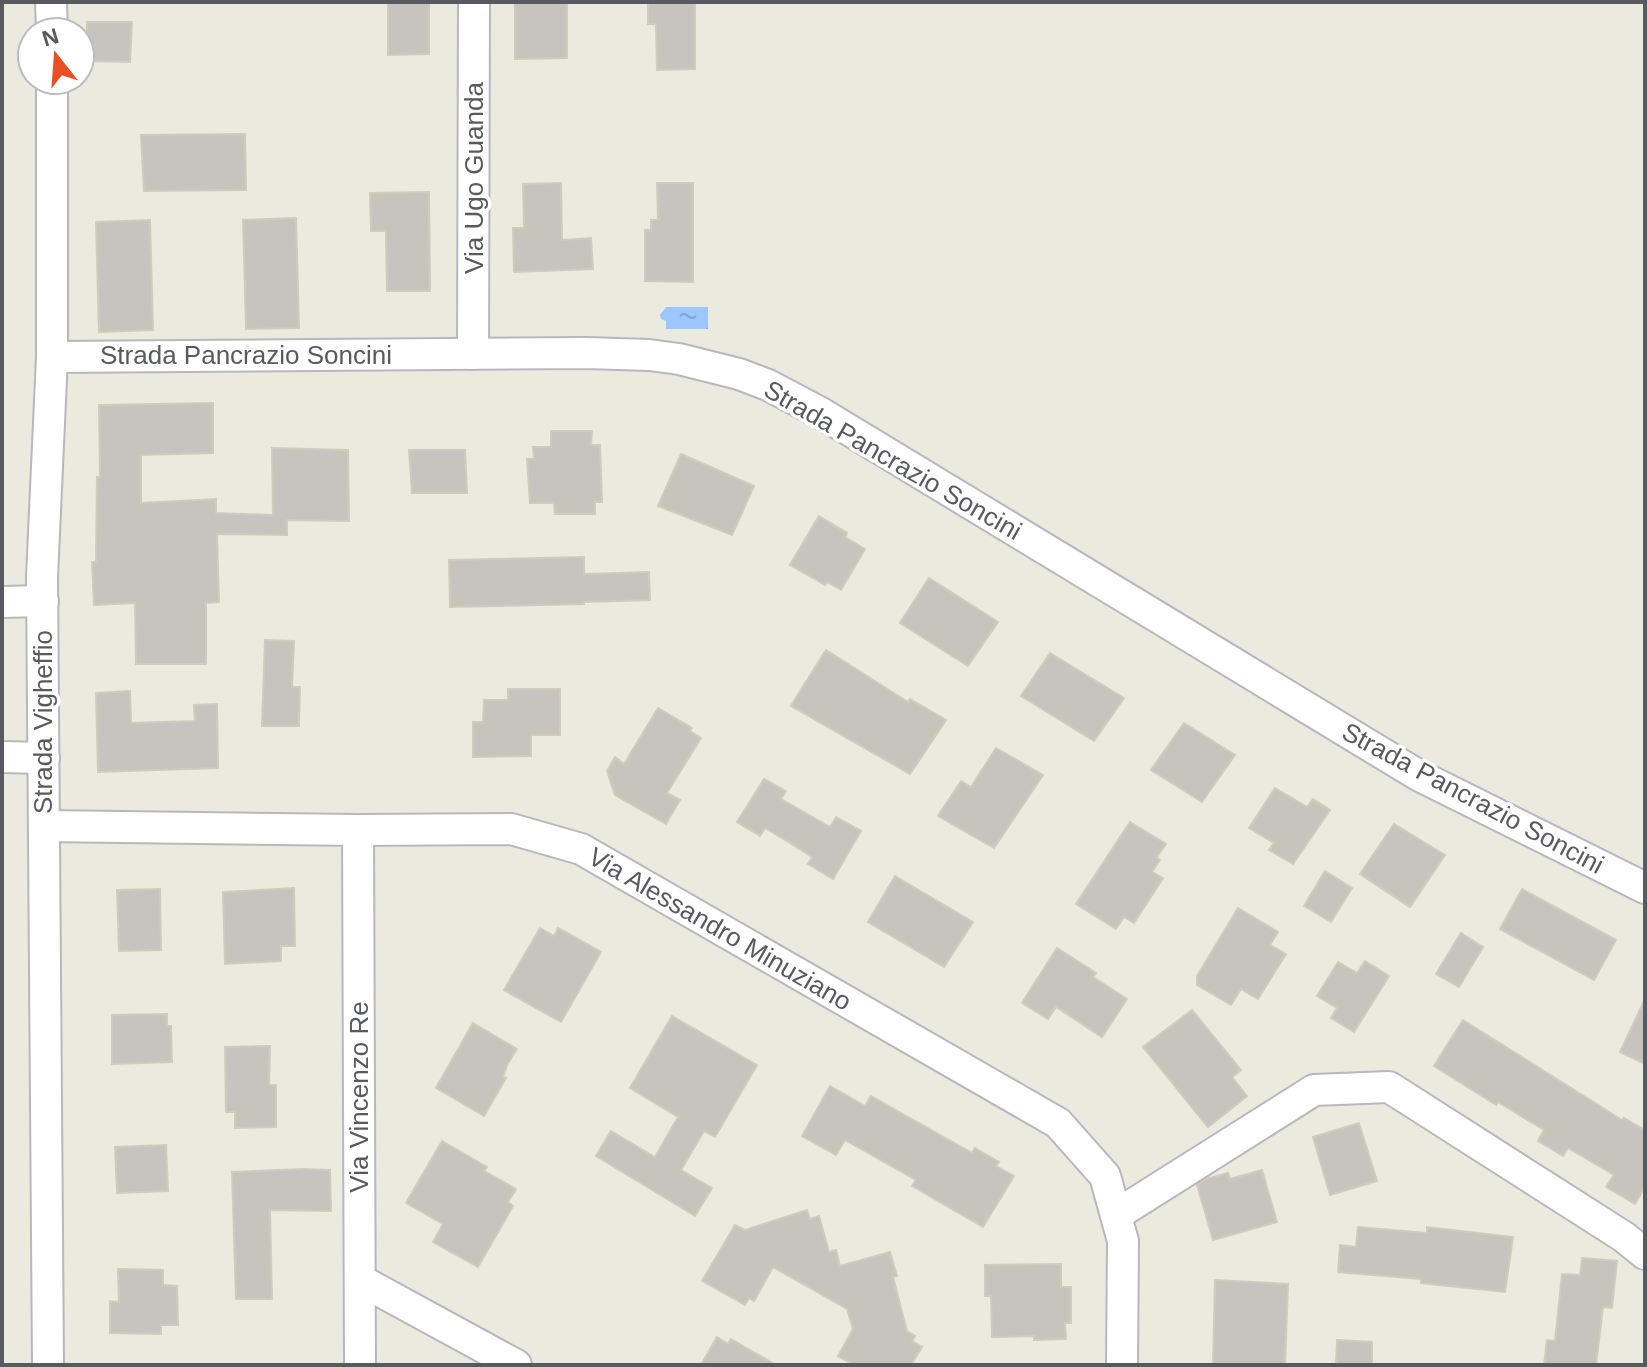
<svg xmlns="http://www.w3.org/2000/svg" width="1647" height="1367" font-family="Arial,sans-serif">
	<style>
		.water { fill: url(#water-ripples) }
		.building { fill: #c6c4bc; stroke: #d0ccbd; stroke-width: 2 }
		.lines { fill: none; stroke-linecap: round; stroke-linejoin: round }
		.street-casing { stroke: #b7b8be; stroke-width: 34 }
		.street { stroke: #fff; stroke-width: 30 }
		.labels { text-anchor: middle; stroke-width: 7; stroke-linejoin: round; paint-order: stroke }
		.street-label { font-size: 26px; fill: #585a60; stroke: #fff }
	</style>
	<defs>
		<pattern id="water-ripples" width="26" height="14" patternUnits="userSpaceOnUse" patternTransform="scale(2)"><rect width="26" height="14" fill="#9bc6ff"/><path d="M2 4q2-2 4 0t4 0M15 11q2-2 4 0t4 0" fill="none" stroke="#81a4d2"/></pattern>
	</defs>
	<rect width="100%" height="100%" fill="#ebeade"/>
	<polygon class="water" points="666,307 708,307 708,329 666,329 666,321 661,319 660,315"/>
	<g class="building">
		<polygon points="388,2 429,2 429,54 388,55"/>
		<polygon points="515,2 567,2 567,58 515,59"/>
		<polygon points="648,2 695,2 695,69 657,70 656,24 648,24"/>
		<polygon points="87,22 132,22 130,62 87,61"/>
		<polygon points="245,134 246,190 144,191 141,135"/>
		<polygon points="561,183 562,240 591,238 593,269 514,272 513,228 524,228 523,184"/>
		<polygon points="657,183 693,183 693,282 645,281 645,230 651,230 651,220 658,220"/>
		<polygon points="429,192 430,291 387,291 386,231 371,231 370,193"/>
		<polygon points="296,218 299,328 246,329 243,220"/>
		<polygon points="150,220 153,330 99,332 96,222"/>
		<polygon points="213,403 213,453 141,455 141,503 216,499 216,513 273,515 272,448 348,450 349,521 287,520 287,535 217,534 219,602 206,603 206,664 136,664 135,603 94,605 92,562 96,562 97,477 100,477 99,405"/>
		<polygon points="551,431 592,431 591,445 600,445 602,502 595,502 595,514 555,514 554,503 530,503 527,459 534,459 533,447 551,447"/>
		<polygon points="409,450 465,450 467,493 412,493"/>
		<polygon points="681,454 754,486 732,535 658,506"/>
		<polygon points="819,516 847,533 845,537 865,549 841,590 827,582 825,585 790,565"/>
		<polygon points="584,557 584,574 649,572 650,600 584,602 584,604 450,607 449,560"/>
		<polygon points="929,578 998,622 968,666 900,623"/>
		<polygon points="265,640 294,641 292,687 300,687 299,726 262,726"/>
		<polygon points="826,650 908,702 910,699 946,720 910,774 791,706"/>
		<polygon points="1050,653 1124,698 1094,741 1021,696"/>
		<polygon points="508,689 560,689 560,735 531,735 531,756 473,757 473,722 483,722 484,700 508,700"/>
		<polygon points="130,691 131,723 195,721 194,705 217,704 218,768 98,772 96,693"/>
		<polygon points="658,708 692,728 690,731 701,738 667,793 680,800 666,824 615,795 607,771 615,757 624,764"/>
		<polygon points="1184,723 1235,755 1202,802 1151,770"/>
		<polygon points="996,748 1043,775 994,848 938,816 961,781 971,787"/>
		<polygon points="764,779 786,791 781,799 830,827 836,817 861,831 833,879 808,864 812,857 790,843 765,828 760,836 737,822"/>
		<polygon points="1275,788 1307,807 1313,799 1330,810 1293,864 1269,850 1274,843 1249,828"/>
		<polygon points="1130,822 1166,844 1156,858 1160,860 1152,872 1163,878 1134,923 1124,917 1116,929 1076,904"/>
		<polygon points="1394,824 1445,855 1410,907 1360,874"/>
		<polygon points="1325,871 1352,888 1331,922 1304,906"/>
		<polygon points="895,876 973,922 944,967 868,922"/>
		<polygon points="294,888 295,946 281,946 281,961 225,964 223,892"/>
		<polygon points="160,889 161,950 119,951 117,890"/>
		<polygon points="1522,889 1616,940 1594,980 1500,929"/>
		<polygon points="1238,908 1278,932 1270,945 1286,954 1258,999 1241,989 1231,1005 1197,985 1197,976"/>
		<polygon points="540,928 554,936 558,928 601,952 561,1022 504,990"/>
		<polygon points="1461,933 1483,947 1459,987 1436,974"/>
		<polygon points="1057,948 1096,973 1093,977 1127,999 1102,1037 1056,1007 1048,1019 1022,1003"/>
		<polygon points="1365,961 1389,976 1354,1032 1331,1018 1337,1008 1317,996 1338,962 1357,973"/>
		<polygon points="1645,999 1645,1064 1620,1052"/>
		<polygon points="1192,1010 1241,1070 1232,1077 1247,1096 1208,1127 1143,1047"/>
		<polygon points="167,1014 167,1026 171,1026 172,1062 112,1064 112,1015"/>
		<polygon points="672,1016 757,1065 715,1137 704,1131 681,1170 712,1188 695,1216 596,1156 611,1131 655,1157 678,1117 630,1088"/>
		<polygon points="1463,1020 1622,1120 1624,1118 1645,1130 1645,1187 1635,1204 1606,1187 1614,1175 1568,1148 1563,1156 1538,1141 1544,1130 1498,1102 1496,1105 1434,1066"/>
		<polygon points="473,1023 517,1049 507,1065 503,1077 506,1078 484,1116 436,1088"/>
		<polygon points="270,1046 269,1085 276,1085 276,1127 235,1128 235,1112 226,1112 225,1047"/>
		<polygon points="830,1086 865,1106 871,1096 972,1153 975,1148 999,1162 996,1166 1014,1176 983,1227 912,1186 916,1180 845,1140 836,1155 802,1136"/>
		<polygon points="1359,1123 1377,1181 1330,1195 1313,1137"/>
		<polygon points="442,1141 487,1167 484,1171 516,1189 508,1202 513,1206 478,1267 433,1242 443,1224 406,1203"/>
		<polygon points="166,1145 168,1191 117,1193 115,1147"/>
		<polygon points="302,1169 330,1170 331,1211 270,1210 272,1299 236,1299 232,1172"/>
		<polygon points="1262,1170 1277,1222 1213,1240 1197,1185 1206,1179 1228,1173 1230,1179"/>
		<polygon points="807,1210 810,1219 819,1216 829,1252 836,1250 840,1266 890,1252 897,1276 893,1277 907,1331 915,1336 912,1341 922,1347 911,1365 854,1365 838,1356 853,1329 847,1309 773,1267 754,1301 749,1298 745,1305 702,1281 735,1225 745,1230"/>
		<polygon points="1358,1227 1427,1233 1427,1227 1513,1237 1505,1292 1421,1283 1421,1279 1338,1272 1340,1245 1356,1247"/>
		<polygon points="1582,1258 1617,1261 1612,1308 1603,1307 1596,1365 1544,1365 1547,1340 1555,1341 1562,1274 1580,1275"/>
		<polygon points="1061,1264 1061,1287 1071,1287 1071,1323 1065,1323 1066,1339 1034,1340 1034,1336 992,1337 991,1296 985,1296 985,1265"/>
		<polygon points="118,1269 163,1270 163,1285 177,1286 178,1325 161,1325 161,1334 110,1333 110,1301 119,1302"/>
		<polygon points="1215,1280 1288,1284 1285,1365 1213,1365"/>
		<polygon points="717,1337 728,1344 731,1339 776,1365 701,1365"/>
		<polygon points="1337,1340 1372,1342 1372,1365 1336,1365"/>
	</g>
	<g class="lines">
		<defs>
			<g id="street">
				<polyline points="51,2 52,32"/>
				<polyline points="473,354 474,2"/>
				<polyline points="52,357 587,353 649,355 679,359 739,374 768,385 821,413 1418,775 1645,888"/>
				<polyline points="2,602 43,601"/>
				<polyline points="2,757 44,758"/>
				<polyline points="44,826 358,830 511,829 581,849 1058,1123 1105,1176 1123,1241 1122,1365"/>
				<polyline points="358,830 360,1365"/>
				<polyline points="1116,1215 1314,1090 1389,1087 1624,1237 1645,1254"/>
				<polyline points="360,1280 516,1365"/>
				<polyline points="48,1365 42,577 52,357 52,80"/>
			</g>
		</defs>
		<use href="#street" class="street-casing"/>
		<use href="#street" class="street"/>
	</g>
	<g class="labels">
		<g class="street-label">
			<text transform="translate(474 178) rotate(-90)" y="9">Via Ugo Guanda</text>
			<text x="246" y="364">Strada Pancrazio Soncini</text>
			<text transform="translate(893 460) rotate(30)" y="9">Strada Pancrazio Soncini</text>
			<text transform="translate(43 722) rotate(-90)" y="9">Strada Vigheffio</text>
			<text transform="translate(1473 798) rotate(28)" y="9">Strada Pancrazio Soncini</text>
			<text transform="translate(720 929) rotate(30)" y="9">Via Alessandro Minuziano</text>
			<text transform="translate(359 1097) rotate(-90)" y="9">Via Vincenzo Re</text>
		</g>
	</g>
	<rect width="1647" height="1367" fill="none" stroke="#585a60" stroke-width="8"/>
	<g transform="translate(56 56) rotate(343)"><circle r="38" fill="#ffffff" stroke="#bcbdbf" stroke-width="2"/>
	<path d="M0-6L14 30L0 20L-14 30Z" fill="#eb4e25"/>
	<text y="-12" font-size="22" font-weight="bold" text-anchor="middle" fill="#585a60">N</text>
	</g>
</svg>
